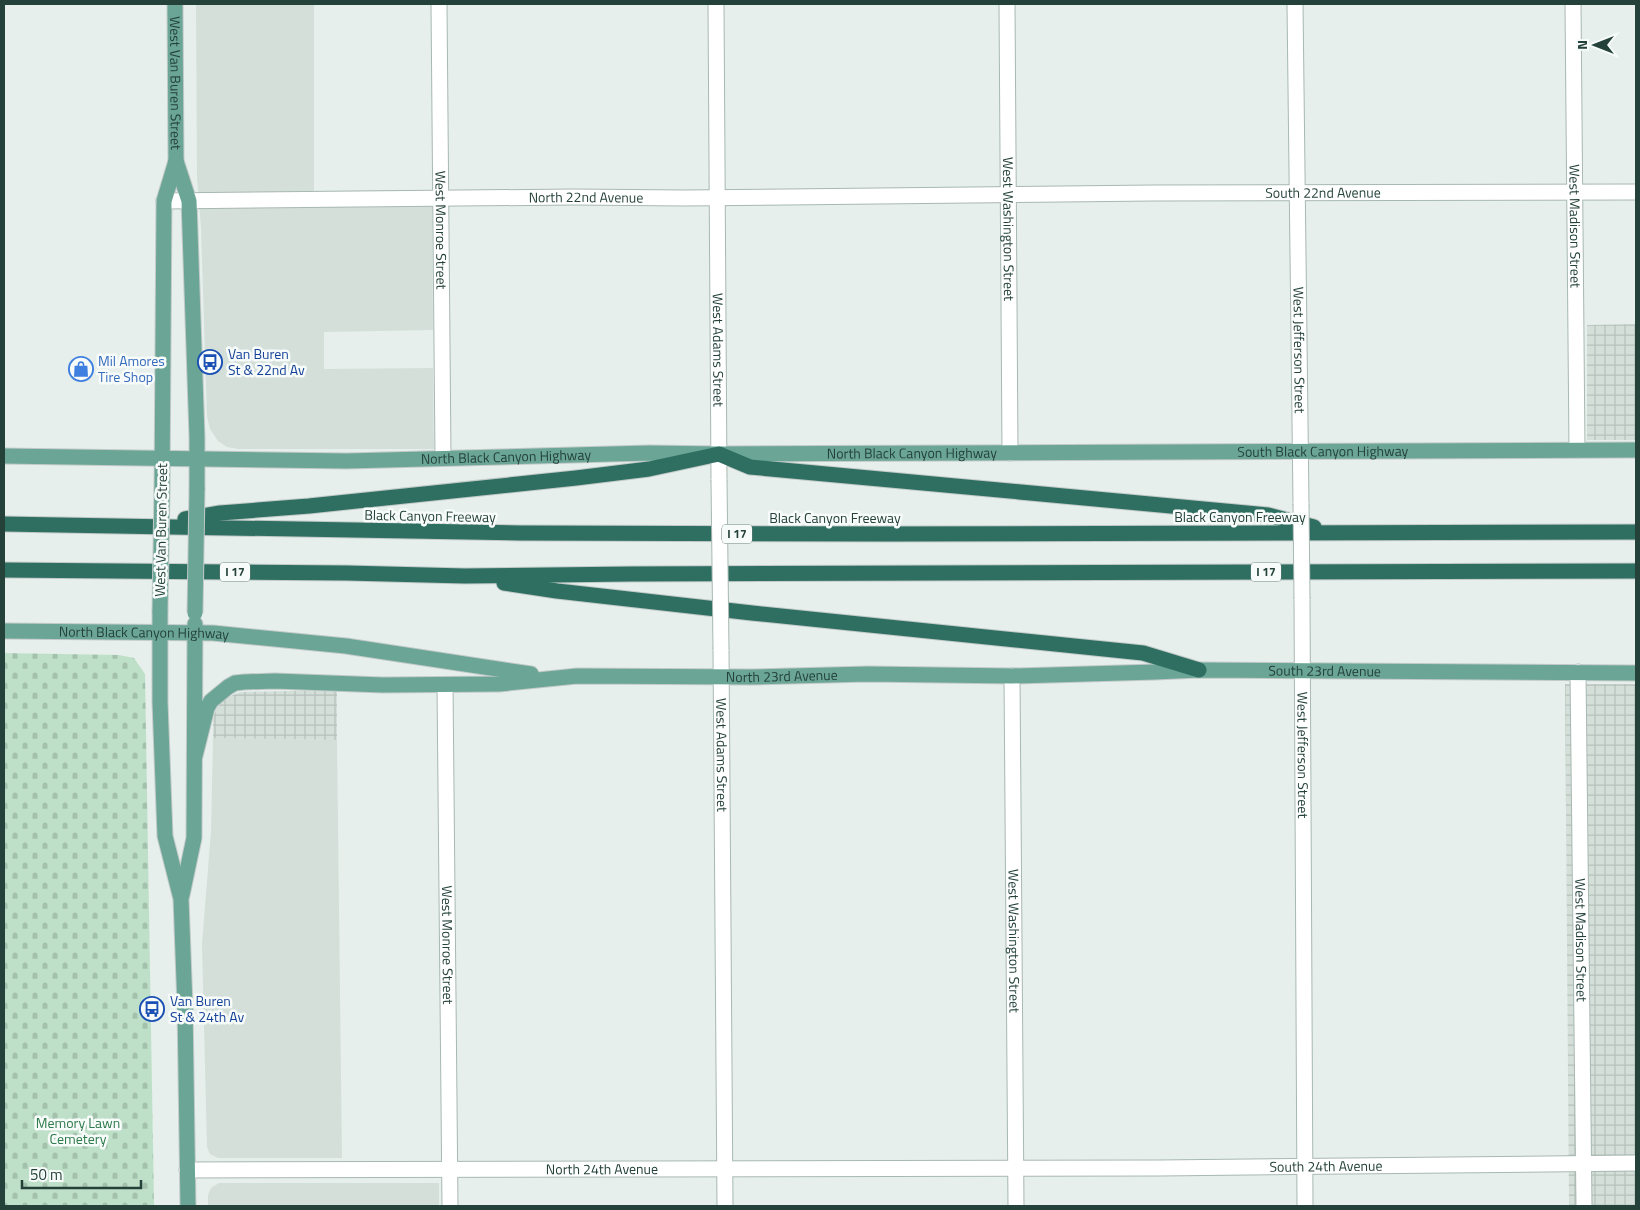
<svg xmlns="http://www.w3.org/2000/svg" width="1640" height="1210" font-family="'Titillium Web',sans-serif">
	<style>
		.built { fill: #d4dfda }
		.industrial { fill: url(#industrial-grid) }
		.cemetery { fill: url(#cemetery-stones) }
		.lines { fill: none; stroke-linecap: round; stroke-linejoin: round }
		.minor-casing { stroke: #a8b8b2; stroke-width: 17 }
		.major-casing { stroke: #c2cac8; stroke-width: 17 }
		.highway-casing { stroke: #c2cac8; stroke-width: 17 }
		.minor { stroke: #fff; stroke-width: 15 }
		.major { stroke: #6aa596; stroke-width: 15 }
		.highway { stroke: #2f6f62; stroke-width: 15 }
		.minor-bridge-casing { stroke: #a8b8b2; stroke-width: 17; stroke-linecap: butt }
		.major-bridge-casing { stroke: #c2cac8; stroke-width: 17; stroke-linecap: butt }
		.minor-bridge { stroke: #fff; stroke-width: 15 }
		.major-bridge { stroke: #6aa596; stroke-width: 15 }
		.labels { text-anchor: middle; stroke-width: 5; stroke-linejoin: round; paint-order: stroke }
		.shield { fill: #f7fbf9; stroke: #637a73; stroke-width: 1 }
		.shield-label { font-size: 12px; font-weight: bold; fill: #24423a }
		.street-label { font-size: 14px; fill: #24423a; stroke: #f7fbf9 }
		.transit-label { font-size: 14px; fill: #164399; stroke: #f7fbf9; text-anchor: start }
		.shop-label { font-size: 14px; fill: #366cbe; stroke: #f7fbf9; text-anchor: start }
		.park-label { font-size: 14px; fill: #2d7a4b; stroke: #f7fbf9 }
	</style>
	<defs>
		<pattern id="industrial-grid" width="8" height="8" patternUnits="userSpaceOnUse" patternTransform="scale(1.25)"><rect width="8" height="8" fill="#d4dfda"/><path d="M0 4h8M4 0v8" fill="none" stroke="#b6c1bc"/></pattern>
		<pattern id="cemetery-stones" width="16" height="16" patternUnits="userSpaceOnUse" patternTransform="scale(1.25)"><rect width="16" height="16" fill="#bfe0c8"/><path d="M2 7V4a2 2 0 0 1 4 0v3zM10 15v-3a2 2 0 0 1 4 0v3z" fill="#a4c1ad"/></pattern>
	</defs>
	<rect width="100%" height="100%" fill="#e6efeb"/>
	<g class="built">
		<polygon points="196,4 314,4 314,191 432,190 433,330 324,332 324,369 433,368 434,449 238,449 227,447 218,441 210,429 207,416 201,228 197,178"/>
		<polygon points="213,738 337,740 342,1158 218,1158 210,1154 207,1147 202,944 211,831"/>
		<polygon points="219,1183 439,1183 439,1206 208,1206 208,1195 211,1188"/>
	</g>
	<g class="industrial">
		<polygon points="1636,324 1636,440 1587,440 1587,325"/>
		<polygon points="1565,684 1636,684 1636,1206 1569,1206"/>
		<polygon points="337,690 337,740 213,738 213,718 217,707 228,697 241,692"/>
	</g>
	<polygon class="cemetery" points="4,653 119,655 134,658 145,674 154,1206 4,1206"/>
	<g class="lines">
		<defs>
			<g id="minor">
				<path id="s1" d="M439,4L443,458"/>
				<path id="s2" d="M716,4L719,480"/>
				<path id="s3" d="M1007,4L1010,453"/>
				<path id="s4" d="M1295,4L1301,504"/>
				<path id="s5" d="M1573,4L1577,450"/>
				<path id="s6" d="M164,201L573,197L685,198L1154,193L1636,192"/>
				<path id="s7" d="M1302,599L1305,1206"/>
				<path id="s8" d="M721,649L725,1206"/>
				<path id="s9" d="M1578,672L1584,1206"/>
				<path id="s10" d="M1012,676L1016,1206"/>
				<path id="s11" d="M445,685L450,1206"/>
				<path id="s12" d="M187,1170L1159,1168L1636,1163"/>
			</g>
			<g id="major">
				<path id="s13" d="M175,4L176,161L189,201L197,437V489"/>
				<path id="s14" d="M4,456L347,461L649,453L719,454L1636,450"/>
				<polyline points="162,489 164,201 176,161"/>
				<polyline points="160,611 160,702 165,836 181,899 185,1007 188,1206"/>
				<path id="s15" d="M4,631L213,633L346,646L531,674"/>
				<path id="s16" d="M195,756L207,708L211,701L228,687L235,683L244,682L275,681L383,685L499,684L577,676L752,677L868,674L1012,676L1155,672L1199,670L1636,673"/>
				<polyline points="182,895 194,838 195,624"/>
			</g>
			<g id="highway">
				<polyline points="185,519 220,513 309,506 576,478 649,469 719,454 750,467 1268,515 1314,527"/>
				<polyline points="4,524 520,533 889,534 1636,532"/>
				<polyline points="4,570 347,573 465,576 632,574 1636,571"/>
				<polyline points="504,583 557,591 752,613 1143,653 1199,670"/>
			</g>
		</defs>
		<use href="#minor" class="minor-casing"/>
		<use href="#major" class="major-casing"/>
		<use href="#highway" class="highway-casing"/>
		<use href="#minor" class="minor"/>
		<use href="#major" class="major"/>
		<use href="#highway" class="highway"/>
		<defs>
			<g id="minor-bridge">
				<polyline points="719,480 721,649"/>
				<polyline points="1301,504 1302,599"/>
			</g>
			<g id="major-bridge">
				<polyline points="160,611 162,489"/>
				<polyline points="195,613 197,489"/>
			</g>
		</defs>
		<use href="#minor-bridge" class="minor-bridge-casing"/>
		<use href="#major-bridge" class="major-bridge-casing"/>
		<use href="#minor-bridge" class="minor-bridge"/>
		<use href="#major-bridge" class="major-bridge"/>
	</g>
	<defs>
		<symbol id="bus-ring" viewBox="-11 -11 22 22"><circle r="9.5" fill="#f7fbf9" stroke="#1a4fb4" stroke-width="1.5"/><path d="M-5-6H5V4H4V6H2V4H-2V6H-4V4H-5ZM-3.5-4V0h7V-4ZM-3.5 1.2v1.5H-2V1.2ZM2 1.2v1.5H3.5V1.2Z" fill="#1a4fb4"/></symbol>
		<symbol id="shop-ring" viewBox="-11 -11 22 22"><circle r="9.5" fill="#f7fbf9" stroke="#3f7fe0" stroke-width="1.5"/><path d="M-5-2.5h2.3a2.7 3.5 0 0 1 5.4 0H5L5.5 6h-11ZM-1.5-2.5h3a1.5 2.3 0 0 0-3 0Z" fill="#3f7fe0"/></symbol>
	</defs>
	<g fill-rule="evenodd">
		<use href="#bus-ring" x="196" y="348" width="28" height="28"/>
		<use href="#shop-ring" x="67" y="355" width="28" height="28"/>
		<use href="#bus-ring" x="138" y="995" width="28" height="28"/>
	</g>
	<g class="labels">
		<g class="shield">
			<rect x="722" y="524.5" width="30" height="19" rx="4"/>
			<rect x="220" y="562.5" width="30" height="19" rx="4"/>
			<rect x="1251" y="562.5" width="30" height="19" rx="4"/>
		</g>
		<g class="shield-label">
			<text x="737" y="538">I 17</text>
			<text x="235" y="576">I 17</text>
			<text x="1266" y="576">I 17</text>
		</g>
		<g class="street-label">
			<text dy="5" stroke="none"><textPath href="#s13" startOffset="79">West Van Buren Street</textPath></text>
			<text dy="5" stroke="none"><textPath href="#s6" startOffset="1159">South 22nd Avenue</textPath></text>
			<text dy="5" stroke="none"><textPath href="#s6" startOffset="422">North 22nd Avenue</textPath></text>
			<text dy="5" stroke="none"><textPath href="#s5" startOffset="222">West Madison Street</textPath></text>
			<text dy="5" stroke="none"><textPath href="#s3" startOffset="225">West Washington Street</textPath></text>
			<text dy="5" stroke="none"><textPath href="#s1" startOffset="226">West Monroe Street</textPath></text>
			<text dy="5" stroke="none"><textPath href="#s2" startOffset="346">West Adams Street</textPath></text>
			<text dy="5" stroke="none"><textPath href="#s4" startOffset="346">West Jefferson Street</textPath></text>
			<text dy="5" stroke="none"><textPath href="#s14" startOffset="1319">South Black Canyon Highway</textPath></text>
			<text dy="5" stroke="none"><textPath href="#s14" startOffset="908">North Black Canyon Highway</textPath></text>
			<text dy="5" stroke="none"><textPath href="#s14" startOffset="502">North Black Canyon Highway</textPath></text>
			<text transform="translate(430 516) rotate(1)" y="5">Black Canyon Freeway</text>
			<text x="1240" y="522">Black Canyon Freeway</text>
			<text x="835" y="523">Black Canyon Freeway</text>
			<text transform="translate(161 530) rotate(-89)" y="5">West Van Buren Street</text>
			<text dy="5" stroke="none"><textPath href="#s15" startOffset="140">North Black Canyon Highway</textPath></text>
			<text dy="5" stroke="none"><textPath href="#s16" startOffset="1178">South 23rd Avenue</textPath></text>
			<text dy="5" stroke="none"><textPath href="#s16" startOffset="635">North 23rd Avenue</textPath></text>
			<text dy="5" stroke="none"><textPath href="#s8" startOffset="106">West Adams Street</textPath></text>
			<text dy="5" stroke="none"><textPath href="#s7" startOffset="156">West Jefferson Street</textPath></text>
			<text dy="5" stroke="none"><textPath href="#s9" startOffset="268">West Madison Street</textPath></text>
			<text dy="5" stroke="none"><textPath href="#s10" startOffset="265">West Washington Street</textPath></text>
			<text dy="5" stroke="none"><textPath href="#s11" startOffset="260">West Monroe Street</textPath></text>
			<text dy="5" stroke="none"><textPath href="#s12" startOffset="1139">South 24th Avenue</textPath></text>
			<text dy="5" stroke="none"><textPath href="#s12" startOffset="415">North 24th Avenue</textPath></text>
		</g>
		<g class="transit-label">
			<text x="228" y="359">Van Buren<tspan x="228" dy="16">St &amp; 22nd Av</tspan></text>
			<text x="170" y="1006">Van Buren<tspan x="170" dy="16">St &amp; 24th Av</tspan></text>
		</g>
		<g class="shop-label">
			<text x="98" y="366">Mil Amores<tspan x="98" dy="16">Tire Shop</tspan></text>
		</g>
		<g class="park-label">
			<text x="78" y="1128">Memory Lawn<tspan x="78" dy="16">Cemetery</tspan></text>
		</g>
	</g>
	<rect width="1640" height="1210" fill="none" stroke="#24423a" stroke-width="10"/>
	<g transform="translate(1595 45) rotate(270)" stroke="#f7fbf9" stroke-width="4" paint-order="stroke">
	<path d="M0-4L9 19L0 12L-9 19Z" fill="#24423a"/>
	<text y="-8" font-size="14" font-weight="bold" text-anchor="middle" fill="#24423a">N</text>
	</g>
	<path d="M22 1180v8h119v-8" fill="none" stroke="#24423a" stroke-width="2.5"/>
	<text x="30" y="1180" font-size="15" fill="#24423a" stroke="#f7fbf9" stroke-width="4" paint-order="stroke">50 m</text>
</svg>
